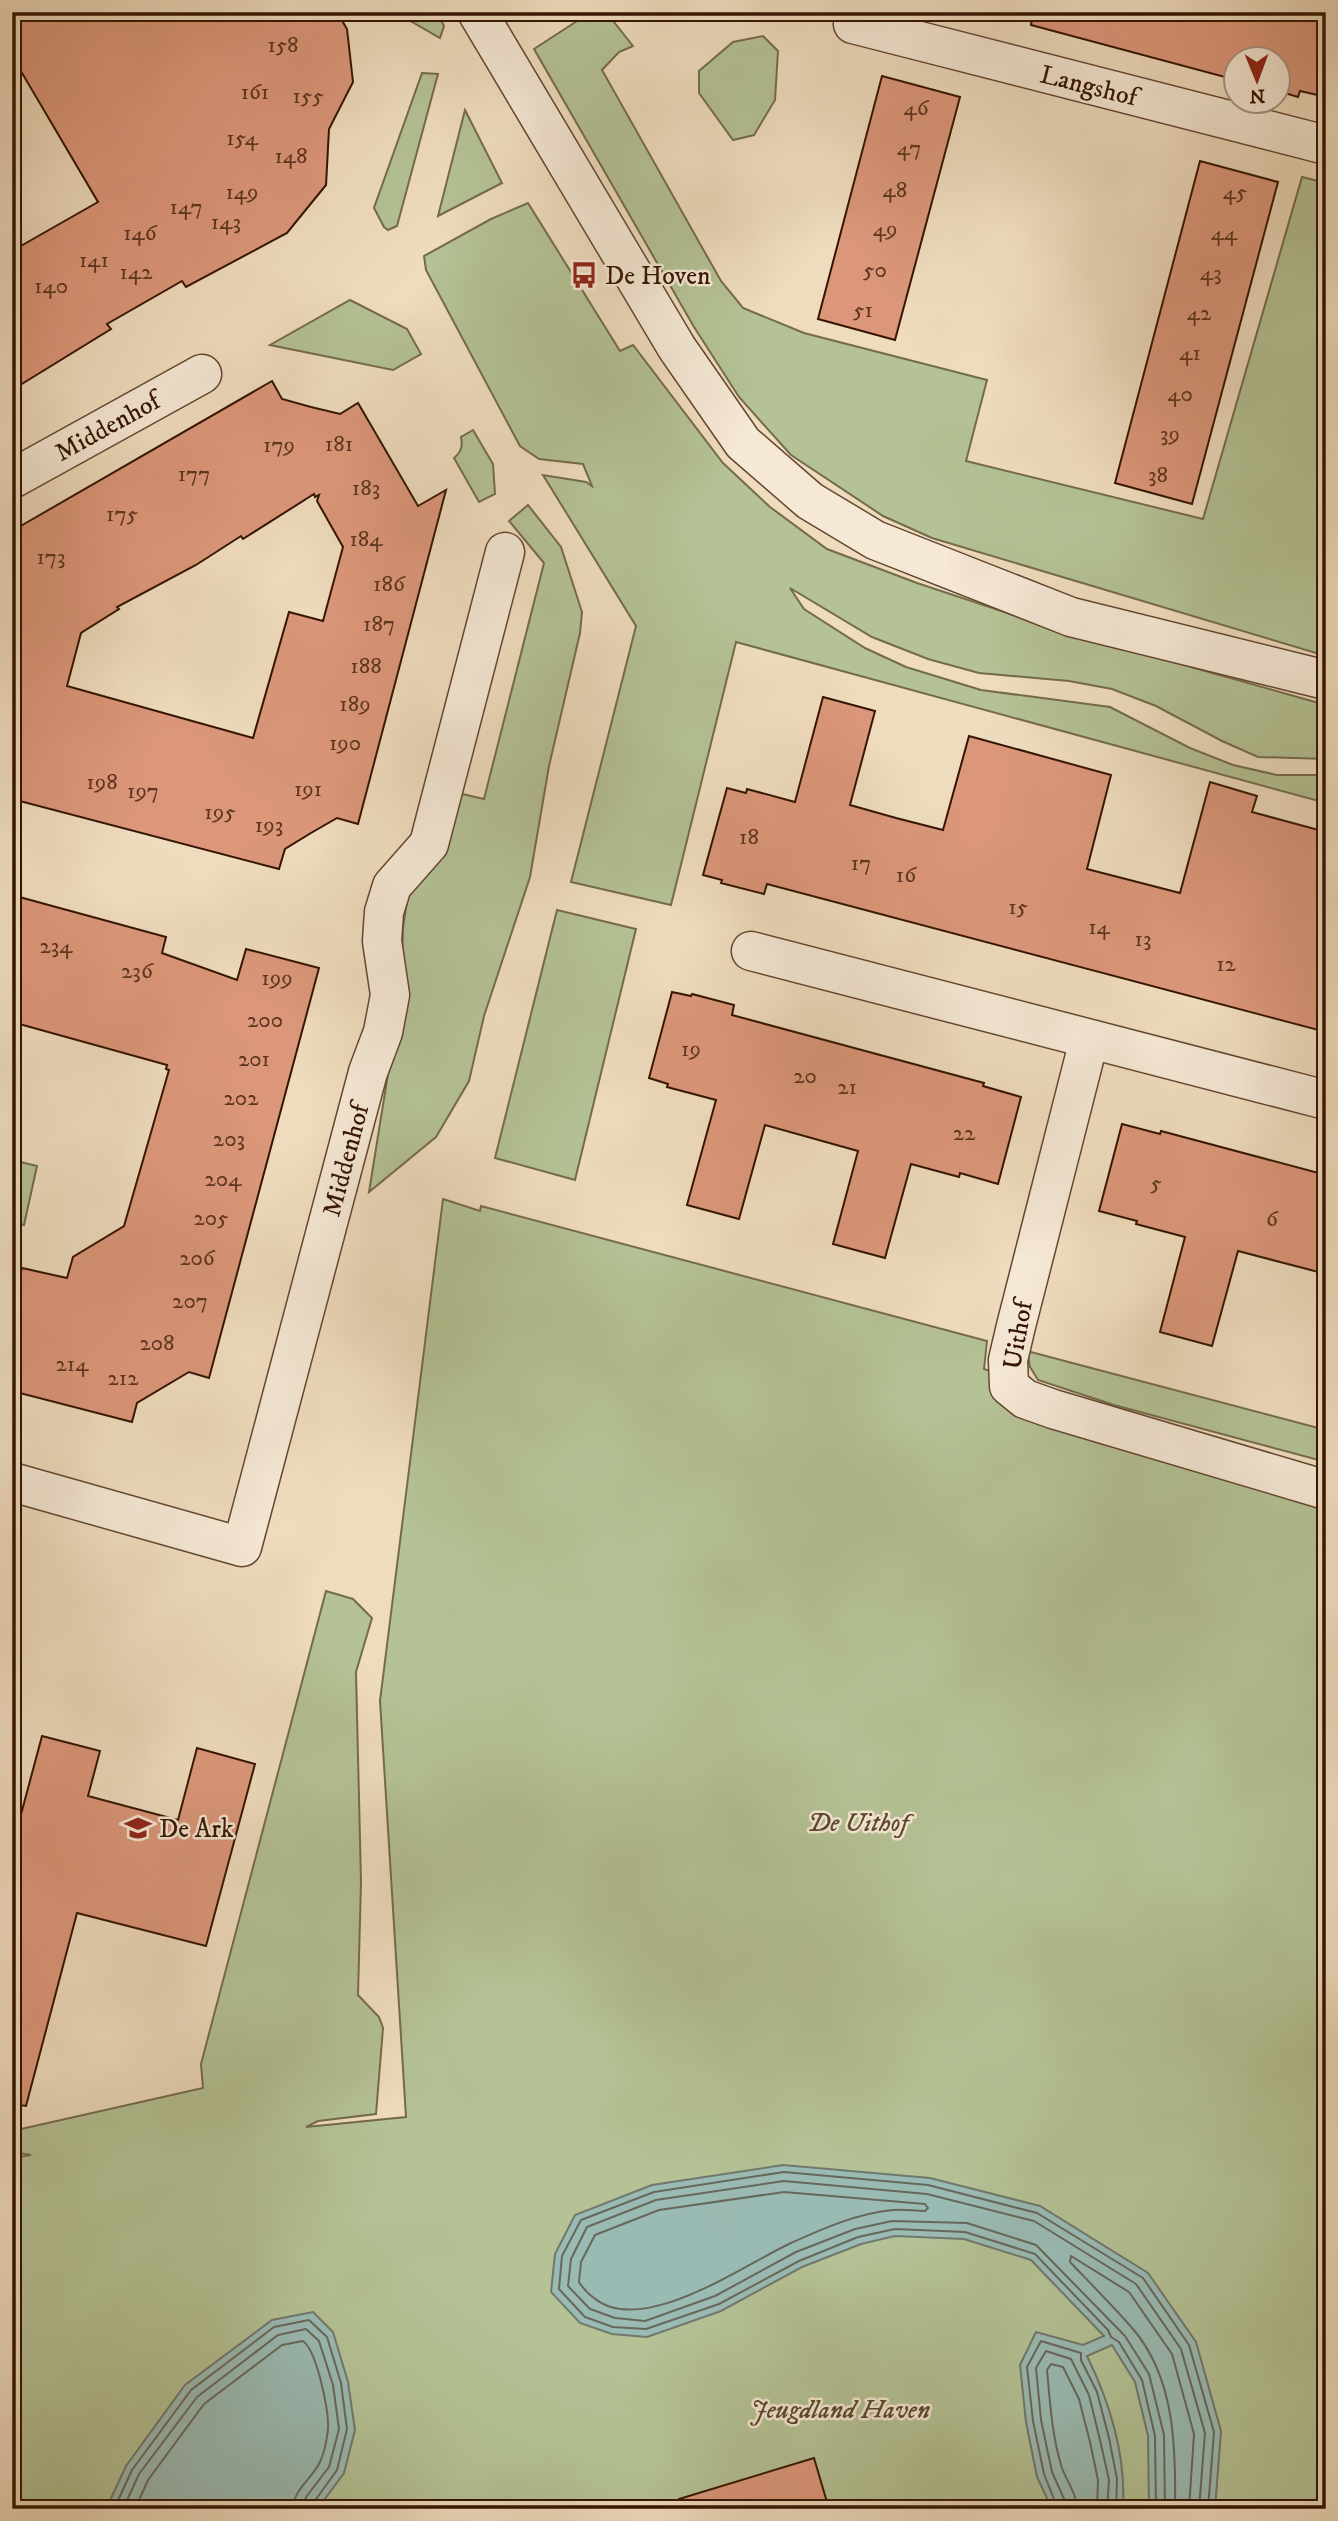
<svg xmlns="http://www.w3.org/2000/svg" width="1338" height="2521" font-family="'IM FELL DW Pica',serif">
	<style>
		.green { fill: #b4c295; stroke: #746b4c; stroke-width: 2 }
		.water { fill: #9abbb4; stroke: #71786d; stroke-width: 2 }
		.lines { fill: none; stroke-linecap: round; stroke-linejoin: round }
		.shore { stroke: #67685b; stroke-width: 2 }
		.building { fill: #dc977a; stroke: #341402; stroke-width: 2; fill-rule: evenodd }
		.minor-casing { stroke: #634631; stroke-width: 41 }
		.minor { stroke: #f5e8d5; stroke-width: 38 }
		.labels { text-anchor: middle; stroke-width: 5; stroke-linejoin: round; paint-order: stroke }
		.number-label { font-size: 23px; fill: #5e3520 }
		.street-label { font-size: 26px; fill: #341402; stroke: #f5e8d5 }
		.poi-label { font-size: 26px; fill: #341402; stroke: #f5e8d5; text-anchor: start }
		.park-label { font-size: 26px; font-style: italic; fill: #5a482e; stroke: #f5e8d5 }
	</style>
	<rect width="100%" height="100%" fill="#efdcbe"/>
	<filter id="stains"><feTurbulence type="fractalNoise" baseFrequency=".00286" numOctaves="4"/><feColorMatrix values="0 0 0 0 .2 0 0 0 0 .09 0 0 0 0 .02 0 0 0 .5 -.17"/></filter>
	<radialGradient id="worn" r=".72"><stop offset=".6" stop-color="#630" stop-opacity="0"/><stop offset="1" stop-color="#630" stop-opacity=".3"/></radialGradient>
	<g class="green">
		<polygon points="403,12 437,12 444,26 440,38 407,19"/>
		<polygon points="591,12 606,12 633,46 619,52 602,70 721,281 743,308 804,333 987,380 966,461 1203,519 1302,177 1326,183 1326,656 932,538 883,516 791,455 739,397 694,327 534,49"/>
		<polygon points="763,36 778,51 775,100 754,135 733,140 699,93 699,71 733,42"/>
		<polygon points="422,73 438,74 397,226 388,230 384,227 374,208"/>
		<polygon points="465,110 502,183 438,216"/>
		<polygon points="528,203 620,351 633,345 723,463 770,507 827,549 917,583 1059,630 1326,705 1326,759 1258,757 1222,741 1156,706 1112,689 1069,681 979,673 928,659 872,637 790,588 804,609 865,648 906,667 981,690 1110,707 1190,748 1233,765 1277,775 1326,775 1326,803 736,642 671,905 571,882 636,626 543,475 586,482 592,486 583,464 539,459 520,446 426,270 424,256 491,219"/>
		<polygon points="350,300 407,329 421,354 393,370 270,345"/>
		<path d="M473,430L493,464L495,494L479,502L454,458C461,452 463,447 461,437Z"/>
		<polygon points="528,505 561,547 582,612 580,633 549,766 530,877 484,1016 469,1081 436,1137 369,1192 401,993 403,928 408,893 462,794 484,799 544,563 509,521"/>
		<polygon points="557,910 636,929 575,1180 495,1158"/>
		<polygon points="12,1160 37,1166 24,1225 12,1222"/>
		<polygon points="443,1199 480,1211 481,1206 987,1341 984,1369 1326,1477 1326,2509 12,2509 12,2158 31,2155 12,2152 12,2131 203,2088 201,2064 326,1591 353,1599 372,1618 356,1672 361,1882 358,1995 379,2017 383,2028 376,2114 318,2121 306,2127 406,2117 380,1701"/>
		<polygon points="1027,1351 1326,1430 1326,1462 1114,1405 1038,1380 1030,1367"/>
	</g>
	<g class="water">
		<path d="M783,2165L930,2178L1040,2206L1148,2273L1196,2342L1221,2431L1215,2509H1149L1148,2436L1135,2382L1112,2345L1087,2356C1110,2403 1126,2455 1123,2508L1126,2509H1052L1037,2477L1026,2422L1020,2365L1036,2332L1083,2345L1104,2336L1031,2260L964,2239L895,2236L861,2244L802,2267L721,2311L647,2337L612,2334L580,2323L551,2292L555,2254L575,2215L652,2185Z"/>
		<polygon points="313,2312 333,2332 348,2382 355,2430 344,2473 318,2508 106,2509 126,2466 185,2385 272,2320"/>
	</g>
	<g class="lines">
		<g class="shore">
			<path d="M784,2192L925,2204L928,2208L925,2211C914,2211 903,2209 893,2210C858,2213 822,2229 791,2243C745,2264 642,2338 594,2298C588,2294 583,2288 579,2282L581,2262L595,2235L659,2210Z"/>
			<polyline points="114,2509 132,2470 191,2390 274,2327 309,2320 327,2337 341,2383 347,2429 337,2470 314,2502 312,2509"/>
			<polyline points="123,2509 139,2474 197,2397 278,2335 306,2329 319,2341 333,2385 339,2429 329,2467 306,2497 303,2509"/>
			<path d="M135,2509L148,2480L204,2404L282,2345L303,2341C317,2351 329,2411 328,2429C327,2439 324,2453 320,2462C312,2479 294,2488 293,2509"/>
			<polyline points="1058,2509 1044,2474 1033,2421 1027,2367 1041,2341 1081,2353 1081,2360 1097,2392 1109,2438 1117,2479 1116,2509"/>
			<polyline points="1067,2509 1065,2501 1052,2472 1041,2420 1036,2368 1046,2351 1071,2359 1089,2395 1100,2440 1109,2480 1107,2509"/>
			<path d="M1077,2509C1077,2494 1067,2482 1062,2468C1052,2437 1050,2402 1047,2370L1051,2364L1063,2367L1079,2399L1090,2442L1098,2480L1097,2509"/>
			<polyline points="1156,2509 1155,2436 1142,2380 1119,2342 1111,2337 1108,2330 1035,2254 965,2232 895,2229 858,2237 799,2261 719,2304 646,2329 613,2327 585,2317 559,2289 562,2256 581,2220 654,2192 784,2172 928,2185 1037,2213 1143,2278 1189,2345 1214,2432 1208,2509"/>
			<polyline points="1165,2509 1164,2435 1149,2374 1125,2336 1036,2245 967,2223 892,2221 855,2229 796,2252 715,2296 645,2321 615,2318 590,2309 568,2286 571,2259 587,2227 656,2200 784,2181 927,2194 1034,2221 1136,2284 1181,2349 1205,2433 1199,2509"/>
			<path d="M1175,2509C1176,2448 1175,2378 1133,2329C1113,2306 1091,2284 1070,2262L1071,2256L1129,2292L1172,2354L1194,2434L1189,2509"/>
		</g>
	</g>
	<g class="building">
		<polygon points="12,12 337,12 347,29 353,82 329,129 326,185 287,233 186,287 182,281 107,324 111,329 12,390 12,251 98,202 12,56"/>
		<polygon points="1033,12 1326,12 1326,97 1300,91 1298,97 1278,91 1278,60 1236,60 1236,80 1031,25"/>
		<polygon points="882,76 960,97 895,340 818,319"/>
		<polygon points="1200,161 1278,182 1192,504 1115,483"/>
		<path d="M272,381L282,399L311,407L340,414L358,403L418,506L446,490L358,824L337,818L311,833L285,849L279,869L12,799V531ZM314,494L315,497L319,495L317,501L343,547L323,621L289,612L253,738L67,686L81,633L119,609L117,607L196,565L241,536L243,539Z"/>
		<polygon points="823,697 875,711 850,805 896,818 943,830 969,736 1111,775 1087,869 1180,893 1210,782 1257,796 1252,812 1326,832 1326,1032 767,884 764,894 721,883 722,880 703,875 727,788 746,793 747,789 795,802"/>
		<polygon points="12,895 166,937 162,953 237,980 246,949 319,968 209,1378 189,1372 137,1403 132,1422 12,1391 12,1304 22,1268 67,1278 73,1257 124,1226 169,1070 166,1069 167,1065 12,1022"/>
		<polygon points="672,992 691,996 692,994 734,1005 732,1015 984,1083 983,1086 1021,1097 998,1184 960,1173 959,1177 911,1164 885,1258 833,1244 858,1151 765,1125 739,1219 687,1205 716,1100 667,1087 668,1084 649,1078"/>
		<polygon points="1122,1124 1160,1134 1161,1131 1326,1175 1326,1274 1238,1251 1212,1346 1160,1332 1185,1237 1136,1224 1137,1221 1099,1211"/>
		<polygon points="42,1736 100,1751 88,1796 178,1820 197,1748 255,1764 206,1946 77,1913 26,2106 12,2104 12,1848"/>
		<polygon points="814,2458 829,2509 680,2509 679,2499"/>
	</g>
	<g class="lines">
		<defs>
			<g id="minor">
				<polyline points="477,12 677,348 743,443 810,501 875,540 1071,617 1326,680"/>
				<polyline points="853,24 1326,145"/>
				<polyline points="12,479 202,374"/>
				<polyline points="751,951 1326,1100"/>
				<polyline points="1089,1040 1016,1326 1008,1360 1009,1386 1025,1399 1053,1409 1326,1490"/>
				<polyline points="12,1482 242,1547 368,1072 383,1032 390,995 382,941 384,912 392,886 429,844 505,552"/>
			</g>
		</defs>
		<use href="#minor" class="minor-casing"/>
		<use href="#minor" class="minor"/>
	</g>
	<defs>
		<symbol id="bus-bare" viewBox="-9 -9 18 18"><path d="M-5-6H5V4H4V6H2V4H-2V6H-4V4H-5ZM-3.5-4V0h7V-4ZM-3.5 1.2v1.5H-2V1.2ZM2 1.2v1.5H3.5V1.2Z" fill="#8f2418" stroke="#f5e8d5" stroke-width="2.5" paint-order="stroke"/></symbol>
		<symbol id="school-bare" viewBox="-9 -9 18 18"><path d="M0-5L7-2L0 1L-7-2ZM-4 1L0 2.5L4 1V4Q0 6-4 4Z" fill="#8f2418" stroke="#f5e8d5" stroke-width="2.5" paint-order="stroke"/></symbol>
	</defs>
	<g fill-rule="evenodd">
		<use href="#bus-bare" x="565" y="256" width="38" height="38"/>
		<use href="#school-bare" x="119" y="1809" width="38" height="38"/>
	</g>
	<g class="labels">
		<g class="number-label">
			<text x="283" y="52">158</text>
			<text x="255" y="99">161</text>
			<text x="308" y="103">155</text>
			<text x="916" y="115">46</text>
			<text x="242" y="145">154</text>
			<text x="909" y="155">47</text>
			<text x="291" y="163">148</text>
			<text x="895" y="197">48</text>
			<text x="242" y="199">149</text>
			<text x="1235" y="199">45</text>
			<text x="186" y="214">147</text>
			<text x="226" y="229">143</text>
			<text x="885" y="236">49</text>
			<text x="140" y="240">146</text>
			<text x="1224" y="240">44</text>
			<text x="94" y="267">141</text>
			<text x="875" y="277">50</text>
			<text x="136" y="279">142</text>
			<text x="1211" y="280">43</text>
			<text x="51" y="293">140</text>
			<text x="863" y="317">51</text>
			<text x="1199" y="320">42</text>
			<text x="1190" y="360">41</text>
			<text x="1180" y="401">40</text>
			<text x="1170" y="441">39</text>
			<text x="339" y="451">181</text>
			<text x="279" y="452">179</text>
			<text x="194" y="481">177</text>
			<text x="1158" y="482">38</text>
			<text x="366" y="495">183</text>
			<text x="122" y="521">175</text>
			<text x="366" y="546">184</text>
			<text x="51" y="564">173</text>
			<text x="389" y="591">186</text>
			<text x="379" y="631">187</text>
			<text x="366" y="673">188</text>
			<text x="355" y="711">189</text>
			<text x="345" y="750">190</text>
			<text x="102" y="789">198</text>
			<text x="308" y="796">191</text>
			<text x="143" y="798">197</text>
			<text x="220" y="819">195</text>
			<text x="269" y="832">193</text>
			<text x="749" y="844">18</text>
			<text x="861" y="870">17</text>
			<text x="906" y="882">16</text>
			<text x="1018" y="914">15</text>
			<text x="1099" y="934">14</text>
			<text x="1143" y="946">13</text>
			<text x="56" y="953">234</text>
			<text x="1226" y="971">12</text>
			<text x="137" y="978">236</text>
			<text x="277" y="985">199</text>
			<text x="265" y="1027">200</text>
			<text x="691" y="1056">19</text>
			<text x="254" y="1066">201</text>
			<text x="805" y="1083">20</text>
			<text x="847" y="1094">21</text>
			<text x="241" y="1105">202</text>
			<text x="964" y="1140">22</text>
			<text x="229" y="1146">203</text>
			<text x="223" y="1186">204</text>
			<text x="1156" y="1190">5</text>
			<text x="211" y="1225">205</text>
			<text x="1272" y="1226">6</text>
			<text x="197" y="1265">206</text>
			<text x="190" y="1308">207</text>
			<text x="157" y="1350">208</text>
			<text x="72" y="1371">214</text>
			<text x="123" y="1385">212</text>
		</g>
		<g class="street-label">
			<text transform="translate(1089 85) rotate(14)" y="9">Langshof</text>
			<text transform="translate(107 426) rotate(-29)" y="9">Middenhof</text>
			<text transform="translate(345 1160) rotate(-75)" y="9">Middenhof</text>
			<text transform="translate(1017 1335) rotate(-80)" y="9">Uithof</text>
		</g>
		<g class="poi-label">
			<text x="605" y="284">De Hoven</text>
			<text x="159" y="1837">De Ark</text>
		</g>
		<g class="park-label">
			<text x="858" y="1831">De Uithof</text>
			<text x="840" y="2418">Jeugdland Haven</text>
		</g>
	</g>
	<rect width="1338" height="2521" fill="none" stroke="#efdcbe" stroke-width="42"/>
	<rect x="14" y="14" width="1310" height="2493" fill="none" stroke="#341402" stroke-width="3.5"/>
	<rect x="21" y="21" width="1296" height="2479" fill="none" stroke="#341402" stroke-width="2"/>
	<g transform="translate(1257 80) rotate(179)"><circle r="33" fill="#f5e8d5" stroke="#a89381" stroke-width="2"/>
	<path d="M0-5L12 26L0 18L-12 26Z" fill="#8f2418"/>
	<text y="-10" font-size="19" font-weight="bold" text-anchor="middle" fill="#341402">N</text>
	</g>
	<rect width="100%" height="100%" filter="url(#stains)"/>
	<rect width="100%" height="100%" fill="url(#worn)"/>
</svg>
